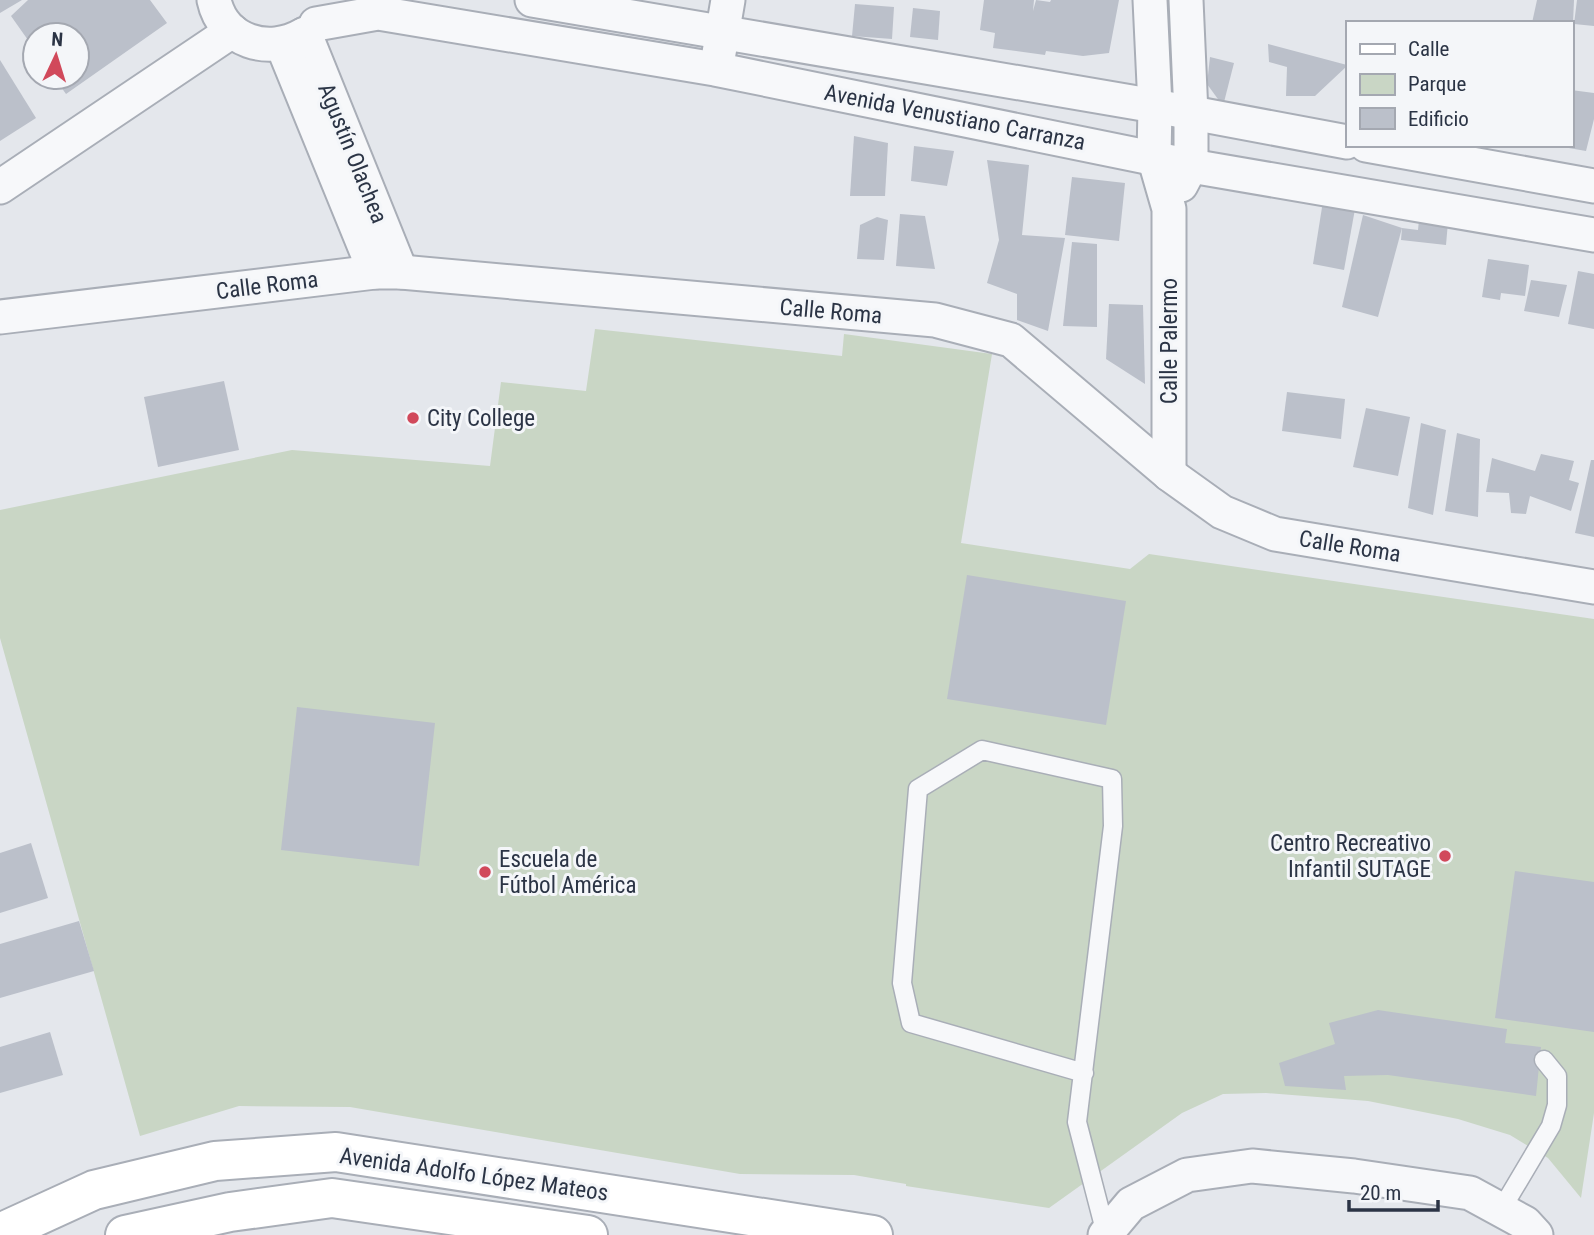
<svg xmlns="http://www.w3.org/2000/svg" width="1594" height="1235" font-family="'Roboto Condensed',sans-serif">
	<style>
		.green { fill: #c9d6c5 }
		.building { fill: #bbc0ca }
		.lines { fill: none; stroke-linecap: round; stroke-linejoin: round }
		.service-casing { stroke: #a9aeb7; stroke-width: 21 }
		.minor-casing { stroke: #a9aeb7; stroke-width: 37 }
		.secondary-casing { stroke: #a9aeb7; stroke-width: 42 }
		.service { stroke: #f7f8fa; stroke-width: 18 }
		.minor { stroke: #f7f8fa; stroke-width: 33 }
		.secondary { stroke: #fff; stroke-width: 38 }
		.poi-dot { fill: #d1495b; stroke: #f4f6f9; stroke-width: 2.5 }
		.labels { text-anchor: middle; stroke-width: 6; stroke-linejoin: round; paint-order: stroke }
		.street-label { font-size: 23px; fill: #2b3445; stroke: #f4f6f9 }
		.poi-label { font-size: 23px; fill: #2b3445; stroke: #f4f6f9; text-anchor: start }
	</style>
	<rect width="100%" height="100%" fill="#e4e7ec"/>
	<polygon class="green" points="595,329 842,356 844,334 992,354 961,543 1130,569 1149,554 1594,619 1594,1113 1581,1198 1548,1158 1510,1135 1458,1119 1368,1101 1266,1093 1223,1094 1182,1113 1049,1208 906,1186 906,1184 854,1175 740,1174 350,1107 239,1106 140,1136 0,638 0,510 292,450 490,466 501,382 586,391"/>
	<g class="building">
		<polygon points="0,0 22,0 0,13"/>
		<polygon points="28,0 150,0 167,23 66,94 54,77 77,77 77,35 35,35 35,50 11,16"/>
		<polygon points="984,0 1034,0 1033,11 1036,0 1050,2 1051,0 1119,0 1109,53 1083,56 1046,51 1045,55 993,48 995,33 980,30"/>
		<polygon points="1537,0 1574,0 1573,23 1532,23"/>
		<polygon points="1577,0 1594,0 1594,26 1574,24"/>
		<polygon points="855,4 894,7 892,39 852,36"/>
		<polygon points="913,8 940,11 938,40 910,37"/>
		<polygon points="1268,44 1347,65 1347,66 1315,96 1286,96 1287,67 1269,62"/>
		<polygon points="1210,57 1234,63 1223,106 1207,84"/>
		<polygon points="0,60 36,118 0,141"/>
		<polygon points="1571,90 1594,93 1594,119 1586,151 1563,147 1571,145"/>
		<polygon points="854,136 888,143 885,196 850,196"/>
		<polygon points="914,146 954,151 947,186 911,181"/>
		<polygon points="987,160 1029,165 1022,235 1065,238 1048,331 1017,320 1017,294 987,283 999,240"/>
		<polygon points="1072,177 1125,183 1119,241 1065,235"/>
		<polygon points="1323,201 1355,209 1344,270 1313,264"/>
		<polygon points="900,214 925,216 935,269 896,266"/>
		<polygon points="1363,215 1402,228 1378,317 1342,307"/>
		<polygon points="877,217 888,220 884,260 857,259 860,225"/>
		<polygon points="1419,220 1448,222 1446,245 1401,240 1402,228 1418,230"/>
		<polygon points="1072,242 1097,244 1097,327 1063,326"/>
		<polygon points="1488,259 1529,265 1525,296 1501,293 1500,300 1482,297"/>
		<polygon points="1578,271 1594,274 1594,329 1568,324"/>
		<polygon points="1531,280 1567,285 1559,317 1524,311"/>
		<polygon points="1109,304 1143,305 1145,384 1106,359"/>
		<polygon points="224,381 239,450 158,467 144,397"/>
		<polygon points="1287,392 1345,399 1341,439 1282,431"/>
		<polygon points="1366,408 1410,417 1398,476 1353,467"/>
		<polygon points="1421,423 1446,430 1433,515 1408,508"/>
		<polygon points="1457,433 1480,439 1478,517 1445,511"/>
		<polygon points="1541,454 1574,461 1569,480 1579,483 1571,511 1530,496 1526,514 1511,513 1509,493 1486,492 1492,458 1535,471"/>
		<polygon points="1591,460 1594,460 1594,537 1575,533"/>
		<polygon points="967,575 1126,601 1106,725 947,699"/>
		<polygon points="297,707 435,723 419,866 281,850"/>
		<polygon points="31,843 48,898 0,913 0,853"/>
		<polygon points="1515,871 1594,882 1594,1032 1495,1018"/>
		<polygon points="79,921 94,971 0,998 0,944"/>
		<polygon points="1378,1010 1507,1029 1505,1043 1541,1047 1536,1096 1388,1075 1344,1076 1346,1090 1285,1086 1279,1063 1335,1044 1329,1023"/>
		<polygon points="50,1032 63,1075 0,1093 0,1047"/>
	</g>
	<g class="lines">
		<defs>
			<g id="service">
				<polyline points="1084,1073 911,1023 902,983 918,789 982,750 1112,779 1113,826 1077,1122 1106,1234"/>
				<polyline points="1501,1210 1551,1126 1557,1105 1557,1076 1544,1060"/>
			</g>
			<g id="minor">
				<path d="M214,0C223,42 269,55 303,35"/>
				<polyline points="532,0 1155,106 1347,142"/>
				<polyline points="1150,0 1155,106 1154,157 1169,209 1169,474"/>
				<polyline points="316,24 378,13 715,69 1191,166 1594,235"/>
				<polyline points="305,34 401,272"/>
				<polyline points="282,44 375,272"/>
				<polyline points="719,53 728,0"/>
				<polyline points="1366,145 1594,186"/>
				<polyline points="1181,185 1191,166 1191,114 1186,0"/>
				<polyline points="0,187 232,31"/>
				<polyline points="0,317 375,272 401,272 935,320 1011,340 1169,474 1222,512 1275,534 1594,587"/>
				<polyline points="1105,1235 1131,1204 1187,1175 1252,1166 1354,1176 1470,1193 1525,1223 1536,1235"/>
			</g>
			<g id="secondary">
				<polyline points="0,1233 94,1190 215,1161 336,1152 873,1235"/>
				<polyline points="125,1235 230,1212 332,1198 588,1235"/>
			</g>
		</defs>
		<use href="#service" class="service-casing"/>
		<use href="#minor" class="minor-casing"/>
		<use href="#secondary" class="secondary-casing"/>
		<use href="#service" class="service"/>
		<use href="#minor" class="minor"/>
		<use href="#secondary" class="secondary"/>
	</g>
	<g class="poi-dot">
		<circle cx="413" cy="418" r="7"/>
		<circle cx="1445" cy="856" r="7"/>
		<circle cx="485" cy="872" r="7"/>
	</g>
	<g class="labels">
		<g class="street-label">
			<text transform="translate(955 117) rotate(11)" y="8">Avenida Venustiano Carranza</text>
			<text transform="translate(353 153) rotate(68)" y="8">Agustín Olachea</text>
			<text transform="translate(267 285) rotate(-7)" y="8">Calle Roma</text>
			<text transform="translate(831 311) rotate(5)" y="8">Calle Roma</text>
			<text transform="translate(1169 341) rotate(-90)" y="8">Calle Palermo</text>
			<text transform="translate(1350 546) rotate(9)" y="8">Calle Roma</text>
			<text transform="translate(474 1174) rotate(8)" y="8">Avenida Adolfo López Mateos</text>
		</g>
		<g class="poi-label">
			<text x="427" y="426">City College</text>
			<text x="1431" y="851" text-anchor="end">Centro Recreativo<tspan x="1431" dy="26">Infantil SUTAGE</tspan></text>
			<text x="499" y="867">Escuela de<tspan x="499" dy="26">Fútbol América</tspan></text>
		</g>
	</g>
	<rect x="1346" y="21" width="228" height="126" fill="#f4f6f9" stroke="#a4a8b1" stroke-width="2"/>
	<rect x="1360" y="44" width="35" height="10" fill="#ffffff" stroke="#a4a8b1" stroke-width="2"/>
	<text x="1408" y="56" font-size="21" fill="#2b3445">Calle</text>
	<rect x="1360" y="74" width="35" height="21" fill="#c9d6c5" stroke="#a4a8b1" stroke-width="2"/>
	<text x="1408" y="91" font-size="21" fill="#2b3445">Parque</text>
	<rect x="1360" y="108" width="35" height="21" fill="#bbc0ca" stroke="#a4a8b1" stroke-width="2"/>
	<text x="1408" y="126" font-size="21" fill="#2b3445">Edificio</text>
	<g transform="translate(56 56) rotate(4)"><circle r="33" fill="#f4f6f9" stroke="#a4a8b1" stroke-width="2"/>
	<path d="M0-5L12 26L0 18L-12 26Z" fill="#d1495b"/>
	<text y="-10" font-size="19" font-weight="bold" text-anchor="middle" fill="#2b3445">N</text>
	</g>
	<path d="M1349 1200v10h89v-10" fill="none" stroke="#2b3445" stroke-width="3.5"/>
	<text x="1360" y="1200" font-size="21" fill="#2b3445" stroke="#f4f6f9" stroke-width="5" paint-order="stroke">20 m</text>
</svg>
